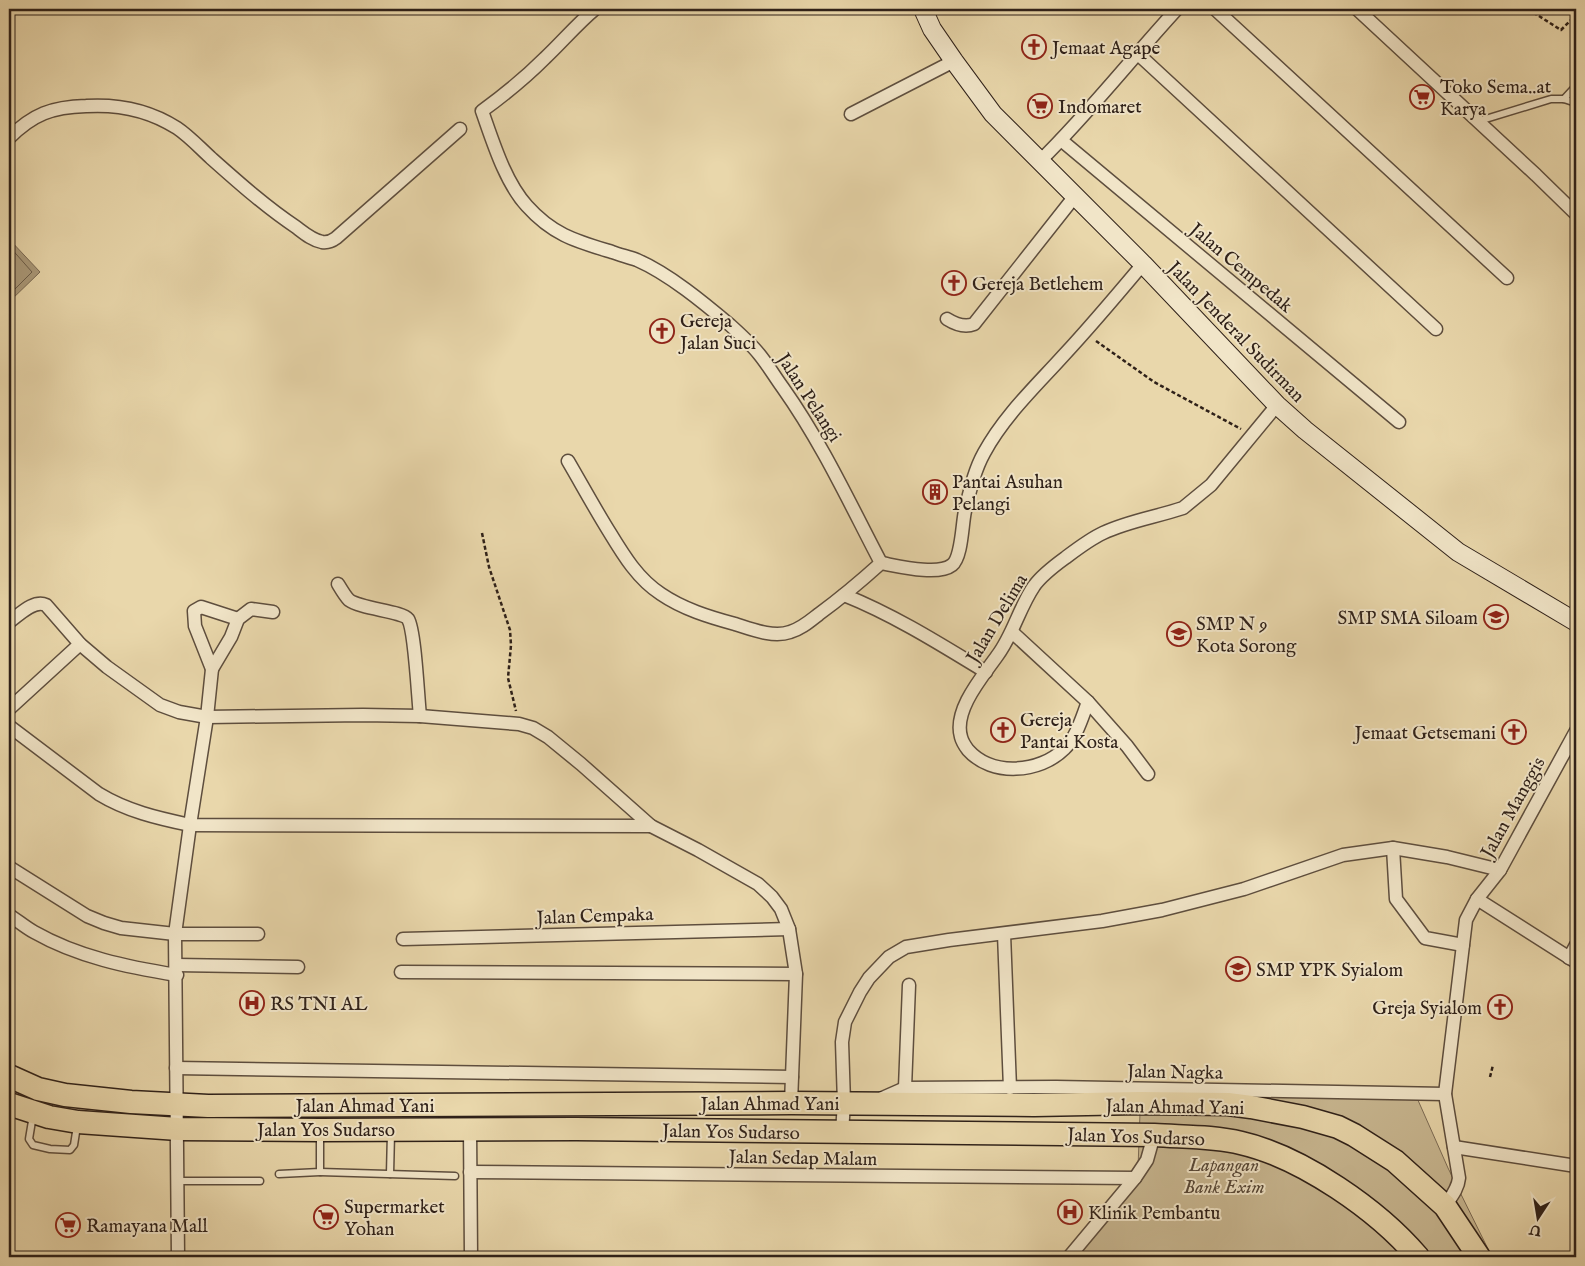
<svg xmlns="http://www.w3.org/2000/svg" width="1585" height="1266" font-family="'IM FELL English',serif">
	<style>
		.green { fill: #c9b892; stroke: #7c6c56 }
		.water { fill: #aa9979; stroke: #796953 }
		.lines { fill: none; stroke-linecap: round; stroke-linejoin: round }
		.shore { stroke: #6c5d49; stroke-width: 1 }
		.lane-casing { stroke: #5e4e3e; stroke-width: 9 }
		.street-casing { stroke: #5e4e3e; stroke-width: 15 }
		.secondary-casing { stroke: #2f2119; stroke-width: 20 }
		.highway-casing { stroke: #2f2119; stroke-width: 25 }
		.path { stroke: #2f2119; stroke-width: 2.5; stroke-dasharray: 4 2.5; stroke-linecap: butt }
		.lane { stroke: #f1e5c8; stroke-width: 6 }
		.street { stroke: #f1e5c8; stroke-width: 12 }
		.secondary { stroke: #f1e5c8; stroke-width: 18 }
		.highway { stroke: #e9d7ab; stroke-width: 22 }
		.labels { text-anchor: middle; stroke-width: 4; stroke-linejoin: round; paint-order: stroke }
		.poi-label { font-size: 19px; fill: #2f2119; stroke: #f1e5c8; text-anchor: start }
		.street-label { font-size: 19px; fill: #2f2119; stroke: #f1e5c8 }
		.park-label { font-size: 19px; font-style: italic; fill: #564737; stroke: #f1e5c8 }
	</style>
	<rect width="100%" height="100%" fill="#e9d7ab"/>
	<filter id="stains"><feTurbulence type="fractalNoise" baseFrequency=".004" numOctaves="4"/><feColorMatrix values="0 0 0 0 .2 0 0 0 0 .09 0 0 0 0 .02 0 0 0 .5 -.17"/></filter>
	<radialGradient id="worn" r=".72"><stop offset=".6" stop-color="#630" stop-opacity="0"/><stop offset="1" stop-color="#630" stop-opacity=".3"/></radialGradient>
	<polygon class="green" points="1141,1086 1417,1098 1448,1168 1492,1257 1079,1257 1138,1168"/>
	<polygon class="water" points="9,239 40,272 9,302"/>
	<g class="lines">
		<polyline class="shore" points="9,246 32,272 9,295"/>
		<defs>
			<g id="lane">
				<polyline points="1564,99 1576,86"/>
				<polyline points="1479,121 1551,99 1564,99 1576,103"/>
				<polyline points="33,1115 29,1139 33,1145 50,1149 70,1150 74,1145 77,1126"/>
				<polyline points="320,1172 455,1176"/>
				<polyline points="279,1174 320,1172 320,1134"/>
				<polyline points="390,1174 391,1133"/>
				<polyline points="178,1181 260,1181"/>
			</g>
			<g id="street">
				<path d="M595,9C577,24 562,42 545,58C526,77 504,95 482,111C493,142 505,182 527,206C553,235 576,241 612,252C620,255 629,257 637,260C669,274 704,303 730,325C740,334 751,344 759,354C768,365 775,377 783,388C822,443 850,504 881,563"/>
				<polyline points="1215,9 1507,278"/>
				<polyline points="1357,9 1536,175 1576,214"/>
				<polyline points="1137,53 1436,329"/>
				<polyline points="851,114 954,61"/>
				<path d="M9,138C33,114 52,107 86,106C118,104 149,110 177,128C189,136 200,148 211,158C238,182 266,207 296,227C304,233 312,240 322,242C328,243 332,241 336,238L460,129"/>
				<polyline points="1061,140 1399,422"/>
				<path d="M1040,161C1089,113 1131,59 1177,9"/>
				<path d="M947,319C955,324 964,328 974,324L1075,196"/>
				<path d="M568,461C582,485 595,509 610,533C624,556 638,579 661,594C683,609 709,617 735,624C751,629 773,638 790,632C801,629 810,621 819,614C841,598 861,581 881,563C898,566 938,576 952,565C962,557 962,524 965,511C970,491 974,471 984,453C1004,416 1035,387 1063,356C1091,326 1117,295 1143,264"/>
				<path d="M338,584C341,589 345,596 349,600C361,609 402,611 408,619C415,630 418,699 420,716"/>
				<path d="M844,595C894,615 940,644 986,672"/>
				<path d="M9,622C19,615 34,599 46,605L80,644L107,667L160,705L179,712L207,717L363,715L420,716L519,724L533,728L548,737L581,764L651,826L698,850L758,884L772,897L781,909L789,929L796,974L791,1103"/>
				<polyline points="1012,632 1088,702 1127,746 1148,774"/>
				<polyline points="212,669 231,637 238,619 251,609 273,612"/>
				<path d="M1088,702C1082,717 1077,737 1064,749C1040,773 992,777 968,750C965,746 962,741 961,737C953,710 983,676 997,656C1013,635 1019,608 1034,586C1042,575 1054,566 1065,558C1077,549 1090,539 1103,533C1128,521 1156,517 1183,508L1211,485L1277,405"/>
				<polyline points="9,709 80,644"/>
				<path d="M9,726L99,794C127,811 157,818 190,825L651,826"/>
				<polyline points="1393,848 1396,899 1425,938 1463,945"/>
				<polyline points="9,867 87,916 104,923 121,928 175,934 258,934"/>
				<polyline points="1477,899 1576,962"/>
				<path d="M9,915C17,920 25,927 34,932C78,957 127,967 177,975"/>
				<polyline points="1004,934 1010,1088"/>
				<polyline points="403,939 789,929"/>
				<polyline points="1569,958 1576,945"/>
				<polyline points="176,965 298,967"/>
				<polyline points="401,972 796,974"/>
				<polyline points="176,1068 792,1077"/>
				<polyline points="905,1088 909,985"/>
				<polyline points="880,1099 905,1088 1056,1087 1445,1094"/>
				<polyline points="470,1128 471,1257"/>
				<polyline points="842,1132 844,1103 842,1042 845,1022 860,992 869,978 889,957 906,947 949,940 1102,921 1162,910 1244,889 1343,855 1393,848 1447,857 1500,870"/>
				<polyline points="1454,1147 1576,1166"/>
				<polyline points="470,1172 1135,1178"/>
				<path d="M1445,1206C1451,1197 1458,1189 1459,1178L1445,1094L1466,920L1477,899L1500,870L1576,731"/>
				<polyline points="178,1257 175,934 190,825 207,717 212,669 195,626 194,611 201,607 238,619"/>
				<polyline points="1069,1257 1135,1178 1147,1160 1154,1135"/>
			</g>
			<polyline id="secondary" points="923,9 932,29 954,61 993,114 1143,264 1277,405 1305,430 1458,552 1576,622"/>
			<g id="highway">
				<polyline points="9,1076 38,1089 65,1095 131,1102 208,1106 791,1103 1034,1105 1139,1103 1228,1104 1251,1107 1303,1117 1338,1127 1354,1135 1395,1161 1445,1206 1479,1257"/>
				<path d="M9,1104L49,1117L78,1122L178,1129L320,1130L576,1129L1154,1135C1183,1137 1213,1136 1241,1143C1302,1157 1378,1210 1418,1257"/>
			</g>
		</defs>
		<use href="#lane" class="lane-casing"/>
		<use href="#street" class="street-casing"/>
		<use href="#secondary" class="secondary-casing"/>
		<use href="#highway" class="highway-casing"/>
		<g class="path">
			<polyline points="1528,9 1561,30 1576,15"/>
			<polyline points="1096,341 1154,382 1241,429"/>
			<polyline points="482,533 489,567 510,630 511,645 508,678 516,711"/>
			<polyline points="1490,1077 1493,1065"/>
		</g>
		<use href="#lane" class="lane"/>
		<use href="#street" class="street"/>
		<use href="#secondary" class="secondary"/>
		<use href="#highway" class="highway"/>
	</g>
	<defs>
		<symbol id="church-ring" viewBox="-11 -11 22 22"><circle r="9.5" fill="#f1e5c8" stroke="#8f2418" stroke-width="1.5"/><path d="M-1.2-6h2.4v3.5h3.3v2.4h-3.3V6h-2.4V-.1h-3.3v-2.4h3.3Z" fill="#8f2418"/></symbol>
		<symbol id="supermarket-ring" viewBox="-11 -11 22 22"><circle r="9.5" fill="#f1e5c8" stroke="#8f2418" stroke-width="1.5"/><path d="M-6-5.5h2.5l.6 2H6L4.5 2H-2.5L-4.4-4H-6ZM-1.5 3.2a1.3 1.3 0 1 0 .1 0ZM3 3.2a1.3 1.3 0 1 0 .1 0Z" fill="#8f2418"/></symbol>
		<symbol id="building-ring" viewBox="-11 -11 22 22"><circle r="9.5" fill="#f1e5c8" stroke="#8f2418" stroke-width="1.5"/><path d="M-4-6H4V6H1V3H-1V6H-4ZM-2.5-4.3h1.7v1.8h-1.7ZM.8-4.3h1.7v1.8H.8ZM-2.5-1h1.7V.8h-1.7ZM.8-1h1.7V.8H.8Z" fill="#8f2418"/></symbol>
		<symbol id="school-ring" viewBox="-11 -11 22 22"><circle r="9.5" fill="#f1e5c8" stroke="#8f2418" stroke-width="1.5"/><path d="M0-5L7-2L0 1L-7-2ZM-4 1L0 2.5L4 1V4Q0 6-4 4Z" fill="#8f2418"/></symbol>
		<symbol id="hospital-ring" viewBox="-11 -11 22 22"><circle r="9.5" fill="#f1e5c8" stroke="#8f2418" stroke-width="1.5"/><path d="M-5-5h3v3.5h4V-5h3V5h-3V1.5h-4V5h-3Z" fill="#8f2418"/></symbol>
	</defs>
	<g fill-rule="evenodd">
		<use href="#church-ring" x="1020" y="33" width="28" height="28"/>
		<use href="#supermarket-ring" x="1408" y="83" width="28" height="28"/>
		<use href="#supermarket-ring" x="1026" y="92" width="28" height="28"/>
		<use href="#church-ring" x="940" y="269" width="28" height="28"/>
		<use href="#church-ring" x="648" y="317" width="28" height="28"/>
		<use href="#building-ring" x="921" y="478" width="28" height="28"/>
		<use href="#school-ring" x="1482" y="603" width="28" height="28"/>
		<use href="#school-ring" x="1165" y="620" width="28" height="28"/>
		<use href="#church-ring" x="989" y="716" width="28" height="28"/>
		<use href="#church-ring" x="1500" y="718" width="28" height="28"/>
		<use href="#school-ring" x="1224" y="955" width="28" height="28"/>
		<use href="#hospital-ring" x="238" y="989" width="28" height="28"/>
		<use href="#church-ring" x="1486" y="993" width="28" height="28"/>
		<use href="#hospital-ring" x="1056" y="1198" width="28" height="28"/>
		<use href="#supermarket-ring" x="312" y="1203" width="28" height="28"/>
		<use href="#supermarket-ring" x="54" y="1211" width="28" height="28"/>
	</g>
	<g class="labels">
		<g class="poi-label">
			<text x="1052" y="54">Jemaat Agape</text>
			<text x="1440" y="93">Toko Sema..at<tspan x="1440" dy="22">Karya</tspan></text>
			<text x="1058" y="113">Indomaret</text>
			<text x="972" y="290">Gereja Betlehem</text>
			<text x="680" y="327">Gereja<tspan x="680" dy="22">Jalan Suci</tspan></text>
			<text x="952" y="488">Pantai Asuhan<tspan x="952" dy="22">Pelangi</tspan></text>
			<text x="1478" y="624" text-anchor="end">SMP SMA Siloam</text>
			<text x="1196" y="630">SMP N 9<tspan x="1196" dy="22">Kota Sorong</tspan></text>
			<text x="1020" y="726">Gereja<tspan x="1020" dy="22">Pantai Kosta</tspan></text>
			<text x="1496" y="739" text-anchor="end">Jemaat Getsemani</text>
			<text x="1256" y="976">SMP YPK Syialom</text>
			<text x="270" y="1010">RS TNI AL</text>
			<text x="1482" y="1014" text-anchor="end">Greja Syialom</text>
			<text x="344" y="1213">Supermarket<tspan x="344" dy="22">Yohan</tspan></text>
			<text x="1088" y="1219">Klinik Pembantu</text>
			<text x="86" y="1232">Ramayana Mall</text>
		</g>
		<g class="street-label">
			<text transform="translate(1242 267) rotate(40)" y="7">Jalan Cempedak</text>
			<text transform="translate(1237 331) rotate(46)" y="7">Jalan Jenderal Sudirman</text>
			<text transform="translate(810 397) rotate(57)" y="7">Jalan Pelangi</text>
			<text transform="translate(996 618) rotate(-59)" y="7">Jalan Delima</text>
			<text transform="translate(1512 807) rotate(-61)" y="7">Jalan Manggis</text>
			<text transform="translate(595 915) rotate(-2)" y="7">Jalan Cempaka</text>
			<text transform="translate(1175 1071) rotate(1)" y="7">Jalan Nagka</text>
			<text x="770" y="1110">Jalan Ahmad Yani</text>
			<text x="365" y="1112">Jalan Ahmad Yani</text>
			<text transform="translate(1175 1106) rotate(1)" y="7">Jalan Ahmad Yani</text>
			<text x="326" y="1136">Jalan Yos Sudarso</text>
			<text transform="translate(731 1131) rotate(1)" y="7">Jalan Yos Sudarso</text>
			<text transform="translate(1136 1136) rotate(2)" y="7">Jalan Yos Sudarso</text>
			<text transform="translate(803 1157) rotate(1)" y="7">Jalan Sedap Malam</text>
		</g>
		<g class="park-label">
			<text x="1224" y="1171">Lapangan<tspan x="1224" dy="22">Bank Exim</tspan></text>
		</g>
	</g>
	<rect width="1585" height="1266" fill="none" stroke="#e9d7ab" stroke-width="30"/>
	<rect x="10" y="10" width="1565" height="1246" fill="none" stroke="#2f2119" stroke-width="2.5"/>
	<rect x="15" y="15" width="1555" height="1236" fill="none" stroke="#2f2119"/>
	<g transform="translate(1538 1218) rotate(192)" stroke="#f1e5c8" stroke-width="4" paint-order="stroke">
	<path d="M0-4L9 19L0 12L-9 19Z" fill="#2f2119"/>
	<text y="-8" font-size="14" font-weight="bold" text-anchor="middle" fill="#2f2119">U</text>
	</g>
	<rect width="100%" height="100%" filter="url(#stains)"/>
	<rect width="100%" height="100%" fill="url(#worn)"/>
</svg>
